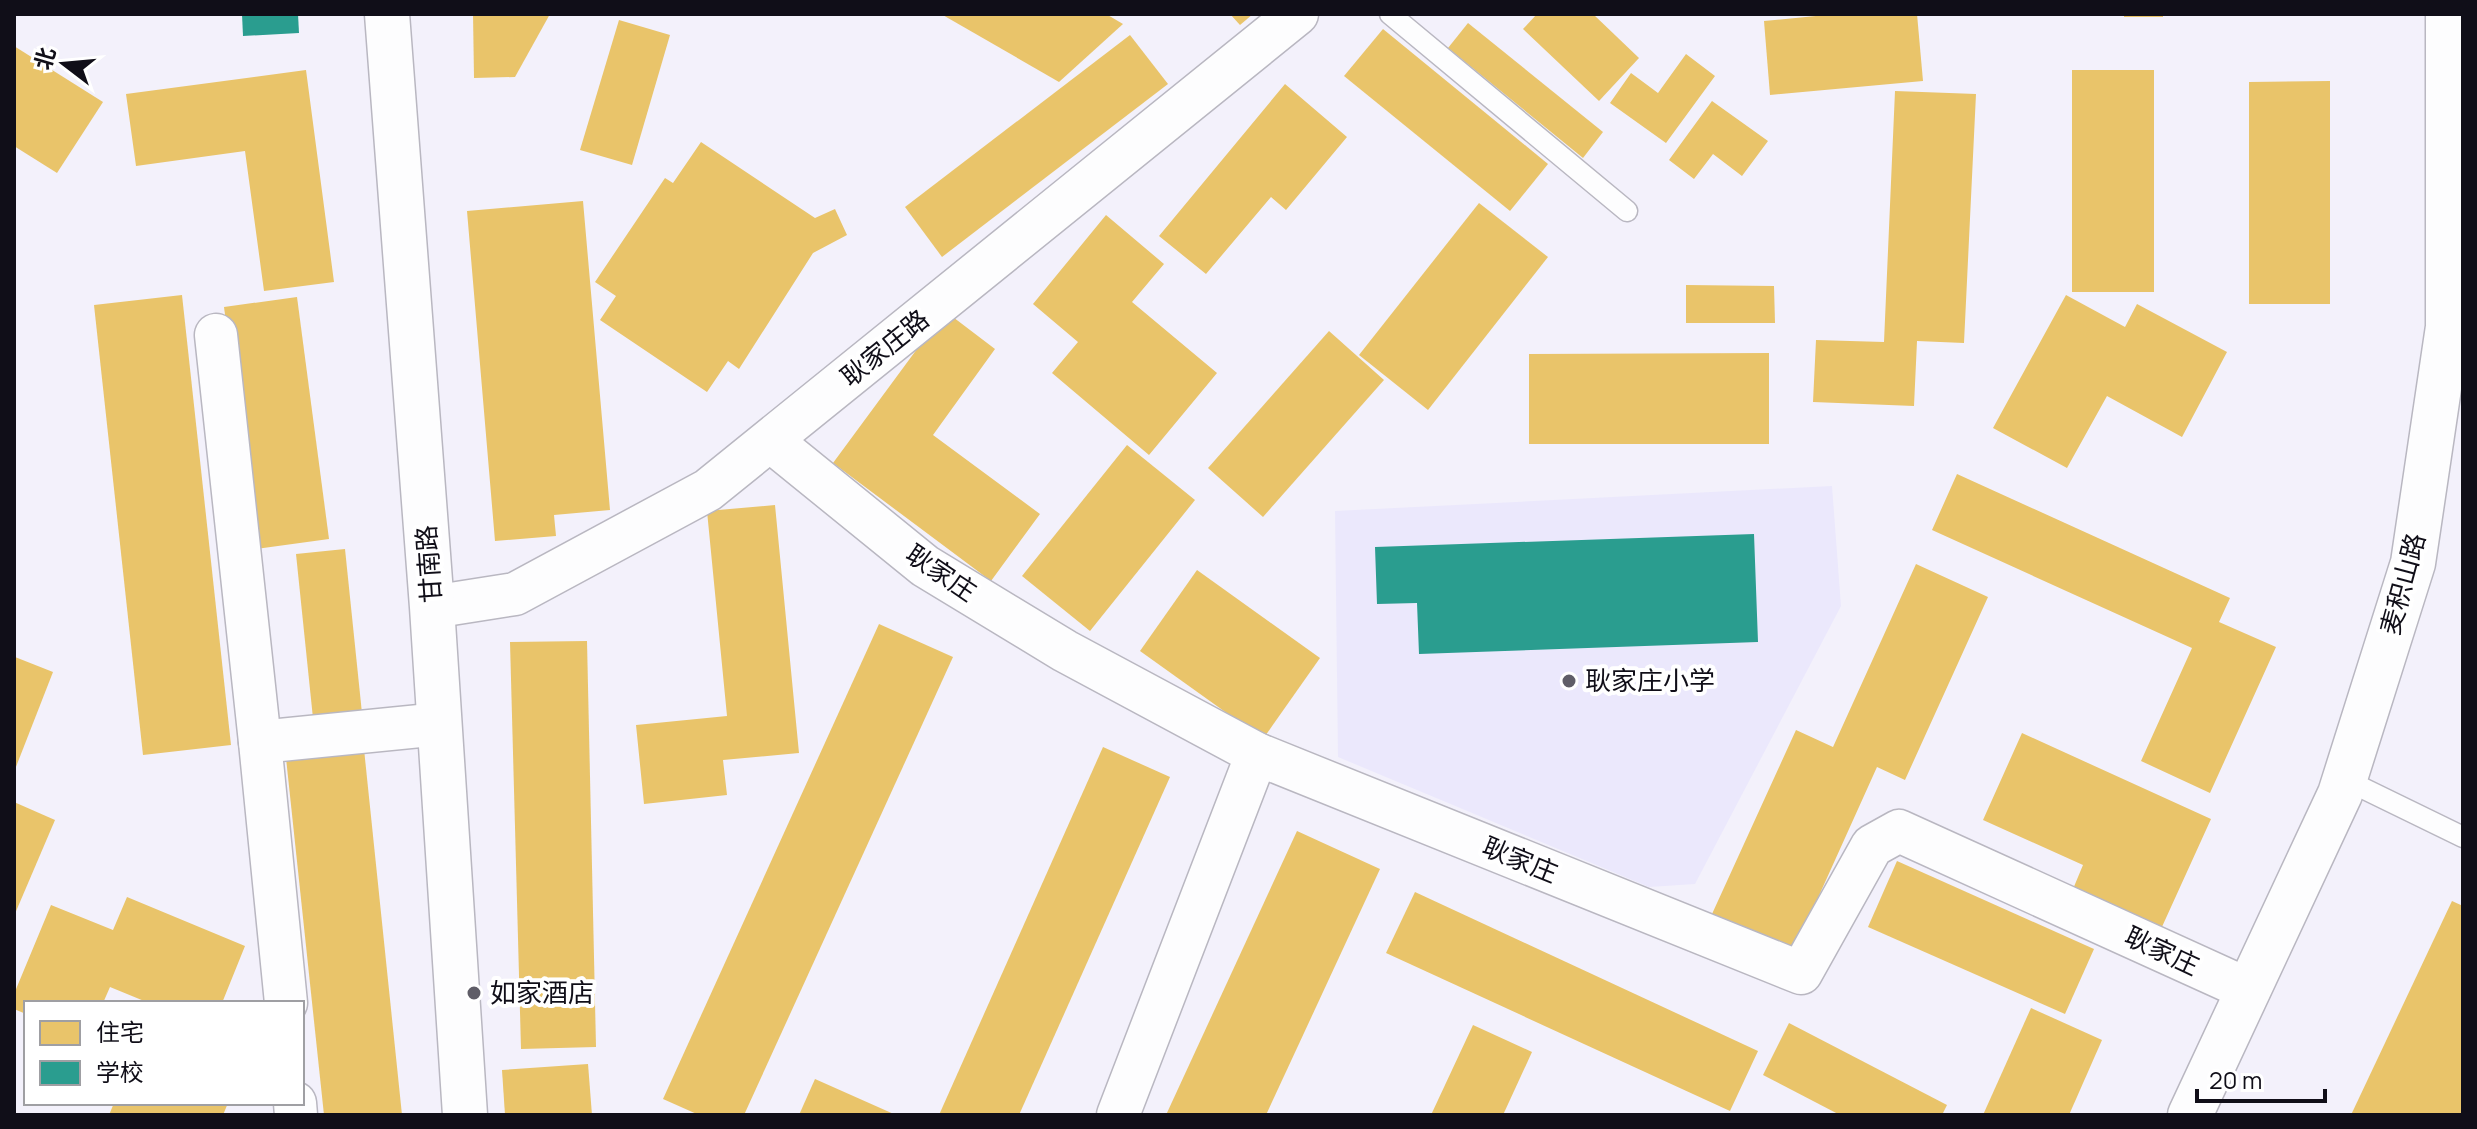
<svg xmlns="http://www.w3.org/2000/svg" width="2477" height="1129" font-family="Manrope,'Noto Sans SC',sans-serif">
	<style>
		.built { fill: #ebe8fc }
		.homes { fill: #e9c46a }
		.schools { fill: #2a9d8f }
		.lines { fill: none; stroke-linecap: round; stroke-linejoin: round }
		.service-casing { stroke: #b9b7c1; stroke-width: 23 }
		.minor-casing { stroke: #b9b7c1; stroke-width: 45 }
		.tertiary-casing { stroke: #b9b7c1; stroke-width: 47 }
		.service { stroke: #fdfdfe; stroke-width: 20 }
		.minor { stroke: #fdfdfe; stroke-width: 42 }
		.tertiary { stroke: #fdfdfe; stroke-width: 44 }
		.poi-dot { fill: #5f5d67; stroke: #fff; stroke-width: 3 }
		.labels { text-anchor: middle; stroke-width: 8; stroke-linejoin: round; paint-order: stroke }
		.street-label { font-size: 26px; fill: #100e18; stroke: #fff }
		.poi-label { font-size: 26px; fill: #100e18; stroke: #fff; text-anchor: start }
	</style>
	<rect width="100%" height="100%" fill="#f3f1fb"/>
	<polygon class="built" points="1832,486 1841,606 1695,884 1649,887 1338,757 1335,511"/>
	<g class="homes">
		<polygon points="473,14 550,14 515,77 474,78"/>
		<polygon points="941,14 1106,14 1123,24 1059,82"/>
		<polygon points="1230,14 1253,14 1240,25"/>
		<polygon points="1537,14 1593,14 1639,58 1599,101 1523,29"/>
		<polygon points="1836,14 1917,14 1923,81 1770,95 1764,21"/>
		<rect x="2124" y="14" width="39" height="3"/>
		<polygon points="619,20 670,35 632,165 580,150"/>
		<polygon points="1468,23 1603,132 1583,158 1448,48"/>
		<polygon points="1383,29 1548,164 1510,211 1344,76"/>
		<polygon points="1130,35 1168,84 942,257 905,207"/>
		<polygon points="14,46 103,102 57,173 14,146"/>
		<polygon points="1686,54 1715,76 1666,143 1610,103 1631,73 1658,93"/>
		<polygon points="306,70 334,282 264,291 245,151 136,166 126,94"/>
		<rect x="2072" y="70" width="82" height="222"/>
		<polygon points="2330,81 2330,304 2249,304 2249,82"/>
		<polygon points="1285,84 1347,137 1286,210 1271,197 1206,274 1159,236"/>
		<polygon points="1895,91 1976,94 1964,343 1917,341 1914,406 1813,402 1816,340 1884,342"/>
		<polygon points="1712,101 1768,141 1742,176 1713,154 1694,179 1669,160"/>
		<polygon points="701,142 815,218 835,209 847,235 813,253 739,369 728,361 707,392 600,320 616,296 595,282 665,178 673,183"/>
		<polygon points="583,201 610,510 554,515 556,536 495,541 467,211"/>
		<polygon points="1479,203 1548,257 1428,410 1359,355"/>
		<polygon points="1106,215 1164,264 1132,302 1217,373 1149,455 1052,373 1078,342 1033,304"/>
		<polygon points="1686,285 1774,286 1775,323 1686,323"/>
		<polygon points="182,295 231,745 143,755 94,305"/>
		<polygon points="2066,295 2125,327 2137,304 2227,352 2182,437 2107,396 2067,468 1993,428"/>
		<polygon points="297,297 329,539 256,549 224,307"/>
		<polygon points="945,311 995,349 933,435 1040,514 991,581 833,463"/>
		<polygon points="1329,331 1384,380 1263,517 1208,468"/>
		<polygon points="1769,353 1769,444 1529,444 1529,354"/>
		<polygon points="1127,445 1195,500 1090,631 1022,576"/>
		<polygon points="1957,474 2230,598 2219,622 2276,647 2210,793 2141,761 2192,648 1932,530"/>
		<polygon points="775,505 799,753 723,760 727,795 644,804 636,725 727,716 707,511"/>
		<polygon points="345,549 363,723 314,728 296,554"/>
		<polygon points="1916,564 1988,597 1905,780 1877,767 1794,951 1712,914 1796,730 1833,747"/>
		<polygon points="1197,570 1320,658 1263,739 1140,651"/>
		<polygon points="879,624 953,657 744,1115 699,1115 663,1099"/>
		<polygon points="587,641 596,1047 521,1049 510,642"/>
		<polygon points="15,657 53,672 14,772 14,661"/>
		<polygon points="2022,733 2211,819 2161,929 2073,889 2083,865 1983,820"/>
		<polygon points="1103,747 1170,777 1019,1115 939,1115"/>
		<polygon points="364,749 402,1115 324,1115 286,758"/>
		<polygon points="14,802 55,820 14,916"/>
		<polygon points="1297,831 1380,869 1266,1115 1166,1115"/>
		<polygon points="1897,861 2094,949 2065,1014 1868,927"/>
		<polygon points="1415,892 1758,1051 1730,1111 1386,953"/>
		<polygon points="127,897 245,946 222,1003 149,1003 110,987 103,1003 26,1003 26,1014 14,1009 14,994 51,905 113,930"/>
		<polygon points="2452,901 2463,906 2463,1115 2351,1115"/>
		<polygon points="2031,1008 2102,1040 2069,1115 1983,1115"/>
		<polygon points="1789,1023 1947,1105 1942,1115 1840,1115 1763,1075"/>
		<polygon points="1473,1025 1532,1052 1503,1115 1431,1115"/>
		<polygon points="588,1064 592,1115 505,1115 502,1070"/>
		<polygon points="815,1079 896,1115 799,1115"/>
		<polygon points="114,1103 228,1103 223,1115 109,1115"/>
	</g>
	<g class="schools">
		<polygon points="242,14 298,14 299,33 243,36"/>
		<polygon points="1754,534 1758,642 1419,654 1417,603 1377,604 1375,547"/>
	</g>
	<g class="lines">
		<defs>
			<g id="service">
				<polyline points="1390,14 1627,211"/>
				<polyline points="2344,779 2463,837"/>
			</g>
			<g id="minor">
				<polyline points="216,335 260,742"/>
				<polyline points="771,441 925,566 1065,651 1257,754 1801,973 1872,846 1899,831 2249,990"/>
				<polyline points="432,607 515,594 708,490 1297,14"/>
				<polyline points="286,1003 260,742 440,724"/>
				<polyline points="295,1103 296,1115"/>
				<polyline points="1118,1115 1257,754"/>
			</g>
			<g id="tertiary">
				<polyline points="387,14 432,607 465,1115"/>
				<polyline points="2190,1115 2340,794 2413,563 2448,327 2448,14"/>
			</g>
		</defs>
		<use href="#service" class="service-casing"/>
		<use href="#minor" class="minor-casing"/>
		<use href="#tertiary" class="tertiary-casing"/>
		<use href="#service" class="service"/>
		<use href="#minor" class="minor"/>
		<use href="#tertiary" class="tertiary"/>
	</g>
	<g class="poi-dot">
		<circle cx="1569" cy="681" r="8"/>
		<circle cx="474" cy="993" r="8"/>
	</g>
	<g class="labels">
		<g class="street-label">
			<text transform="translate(885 348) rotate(-39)" y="9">耿家庄路</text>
			<text transform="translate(429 564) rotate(-94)" y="9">甘南路</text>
			<text transform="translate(941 573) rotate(34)" y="9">耿家庄</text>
			<text transform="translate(2403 584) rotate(-75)" y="9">麦积山路</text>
			<text transform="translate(1520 860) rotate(22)" y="9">耿家庄</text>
			<text transform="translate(2162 951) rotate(25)" y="9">耿家庄</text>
		</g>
		<g class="poi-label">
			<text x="1585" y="690">耿家庄小学</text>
			<text x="490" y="1002">如家酒店</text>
		</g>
	</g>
	<rect width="2477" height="1129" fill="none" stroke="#100e18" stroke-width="32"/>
	<rect x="24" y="1001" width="280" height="104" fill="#ffffff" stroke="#9f9fa3" stroke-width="2"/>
	<rect x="40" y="1021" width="40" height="24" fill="#e9c46a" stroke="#9f9fa3" stroke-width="2"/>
	<text x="96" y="1041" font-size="24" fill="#100e18">住宅</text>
	<rect x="40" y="1061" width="40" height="24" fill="#2a9d8f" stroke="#9f9fa3" stroke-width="2"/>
	<text x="96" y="1081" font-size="24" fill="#100e18">学校</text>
	<g transform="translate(64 64) rotate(286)" stroke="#ffffff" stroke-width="6" paint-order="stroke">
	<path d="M0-6L14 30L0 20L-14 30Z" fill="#100e18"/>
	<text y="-12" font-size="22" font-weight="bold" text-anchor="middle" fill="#100e18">北</text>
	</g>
	<path d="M2197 1089v12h128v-12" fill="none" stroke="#100e18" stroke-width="4"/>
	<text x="2209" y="1089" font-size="24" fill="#100e18" stroke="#ffffff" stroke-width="6" paint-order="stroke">20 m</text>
</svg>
